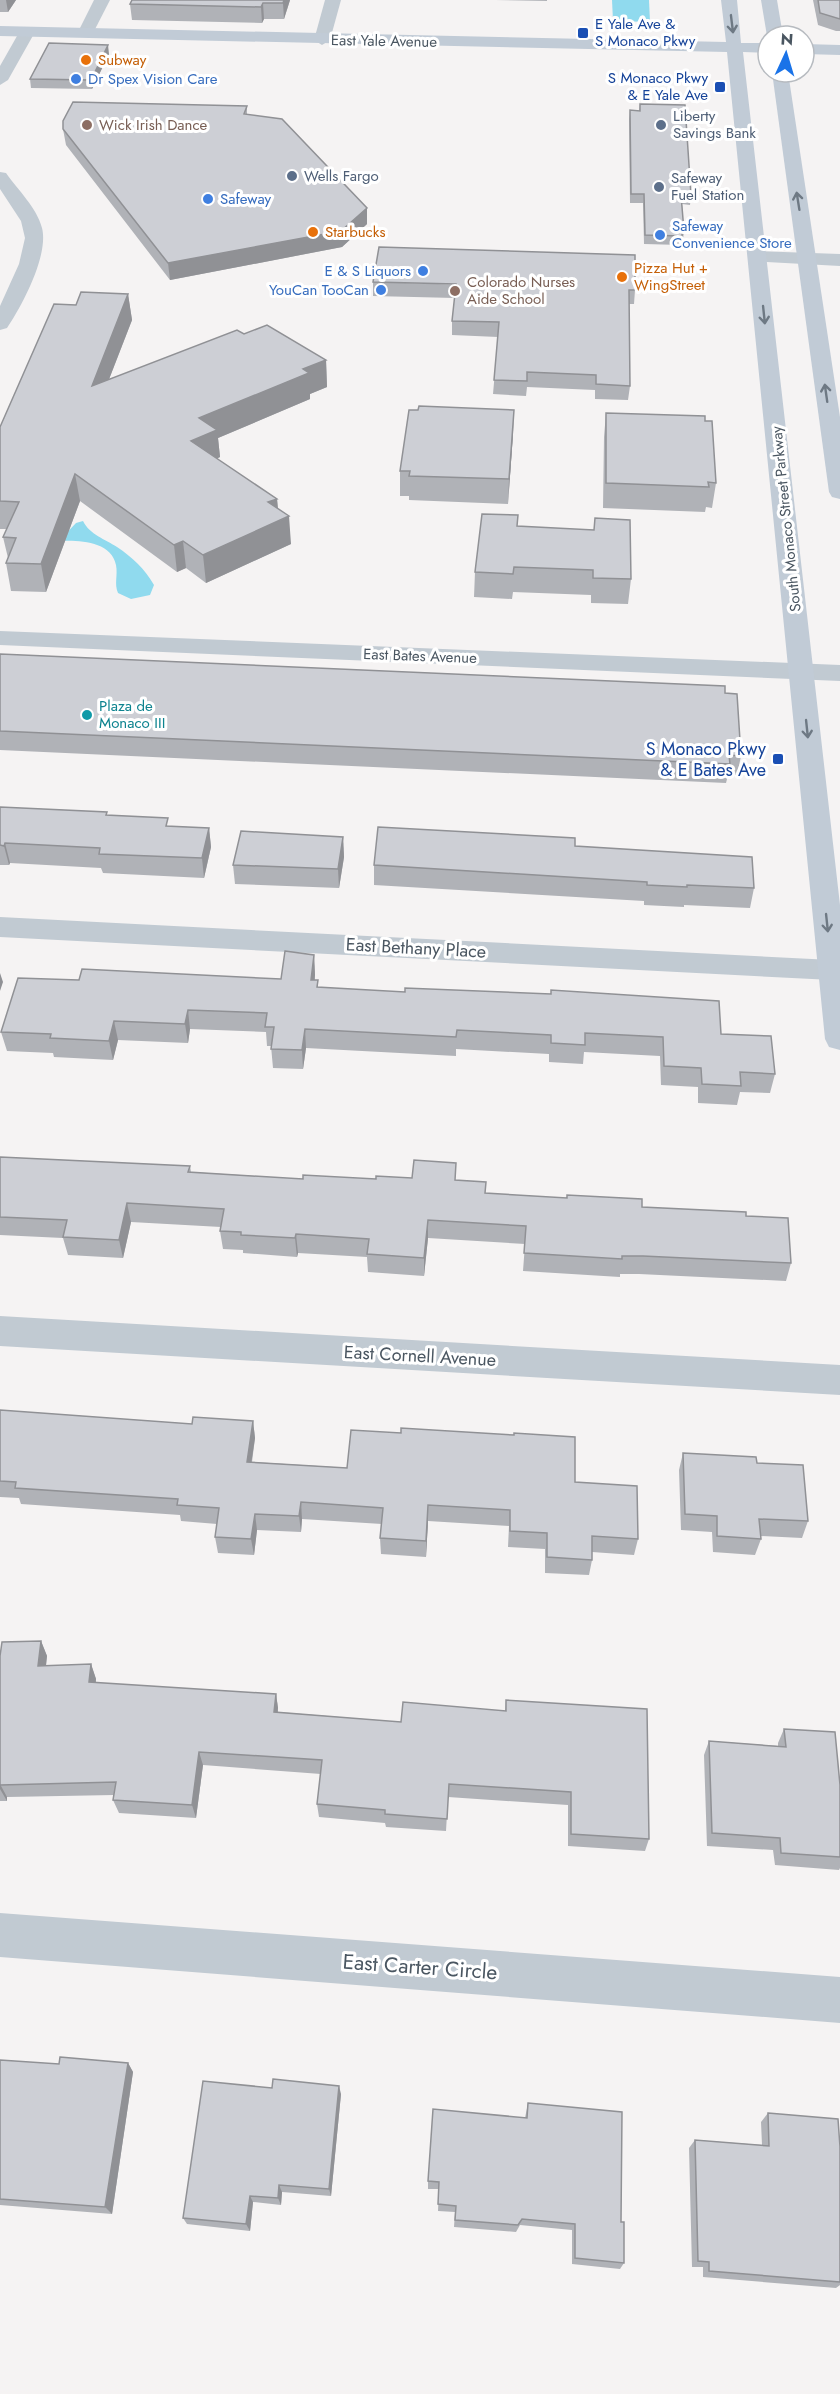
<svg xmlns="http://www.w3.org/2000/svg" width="840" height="2394" font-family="Jost,sans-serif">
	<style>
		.water { fill: #90daee }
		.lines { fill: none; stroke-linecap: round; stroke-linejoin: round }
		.minor { fill: #c1cad2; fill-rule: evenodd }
		.secondary { fill: #c1cbd6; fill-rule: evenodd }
		.wall { fill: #b0b2b7 }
		.shaded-wall { fill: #909195 }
		.building { fill: #cdcfd5; stroke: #909195; stroke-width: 1.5 }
		.oneway { stroke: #6e7984 }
		.transit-dot { fill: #1a4fb4; stroke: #fff; stroke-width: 2 }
		.food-dot { fill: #e8710a; stroke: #fff; stroke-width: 2 }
		.shop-dot { fill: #3f7fe0; stroke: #fff; stroke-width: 2 }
		.education-dot { fill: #8d6e63; stroke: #fff; stroke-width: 2 }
		.service-dot { fill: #5c6f8a; stroke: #fff; stroke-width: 2 }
		.culture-dot { fill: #0f9aa8; stroke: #fff; stroke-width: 2 }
		.labels { text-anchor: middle; stroke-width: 6; stroke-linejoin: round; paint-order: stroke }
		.far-transit-label { font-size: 15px; fill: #164399; stroke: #fff; text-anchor: start }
		.far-street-label { font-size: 15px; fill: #4a5661; stroke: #fff }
		.far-food-label { font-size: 15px; fill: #c56008; stroke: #fff; text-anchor: start }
		.far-shop-label { font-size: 15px; fill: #366cbe; stroke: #fff; text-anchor: start }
		.far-service-label { font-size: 15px; fill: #4e5e75; stroke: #fff; text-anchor: start }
		.far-education-label { font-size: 15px; fill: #785e54; stroke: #fff; text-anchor: start }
		.far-culture-label { font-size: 15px; fill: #0d838f; stroke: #fff; text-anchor: start }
		.transit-label { font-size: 18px; fill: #164399; stroke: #fff; text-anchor: end }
		.street-label { font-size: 18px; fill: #4a5661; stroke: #fff }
		.near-street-label { font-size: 21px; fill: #4a5661; stroke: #fff }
	</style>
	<rect width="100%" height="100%" fill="#f5f3f3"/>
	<g class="water">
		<polygon points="612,0 649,0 650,22 613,21"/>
		<path d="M83,521C90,535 105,539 117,547C132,557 145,569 154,585L150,595L131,599L118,593C114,584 118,575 116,565C111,541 79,540 59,541L76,523Z"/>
	</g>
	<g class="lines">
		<g class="minor">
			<polygon points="94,0 110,0 91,37 79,37 77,34"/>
			<polygon points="325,0 341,0 330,40 322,45 314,40"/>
			<polygon points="27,27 35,32 8,80 0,85 0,66 21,29"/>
			<path d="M0,172L6,173C18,190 37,208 42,228C49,255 22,306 7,328L0,330V306L19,264L25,238L21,221L0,189Z"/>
			<polygon points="757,251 840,254 840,266 750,261 748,257 750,253"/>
			<polygon points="0,631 840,665 840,681 0,645"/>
			<polygon points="0,917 832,960 840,962 840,978 832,980 0,937"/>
			<polygon points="0,1316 840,1365 840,1395 0,1346"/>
			<polygon points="0,1913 840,1977 840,2023 0,1957"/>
		</g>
		<g class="secondary">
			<polygon points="721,0 737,0 741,43 768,43 768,53 743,52 840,905 840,1050 829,1047 825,1039 727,52 0,36 0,26 726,42"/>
			<polygon points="761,0 777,0 783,36 767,36"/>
			<polygon points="804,44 840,45 840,55 804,54"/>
			<polygon points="772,72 788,72 840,417 840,499 832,497 829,492"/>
		</g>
	</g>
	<g class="wall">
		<polygon points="0,0 16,0 8,12 0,12"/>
		<polygon points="132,0 290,0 284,19 264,19 262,23 132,20 130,4"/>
		<polygon points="495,0 547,0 547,1"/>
		<polygon points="813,0 840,0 840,31 836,31 818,25"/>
		<polygon points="109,54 92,89 31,88 30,79"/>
		<polygon points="640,104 691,195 690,205 682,204 684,231 683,240 682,240 681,245 644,244 643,203 630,203 629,119 630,110 639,111"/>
		<polygon points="247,106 247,114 367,224 342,247 170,280 66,145 63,129"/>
		<polygon points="373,282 635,290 634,304 629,304 630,386 628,400 595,399 595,390 527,387 526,396 493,394 498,337 452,335 452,321 455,298 373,296"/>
		<polygon points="128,294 132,320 109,379 244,334 326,360 327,387 310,394 310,399 218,438 220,457 217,459 277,499 278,509 291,544 206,583 186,568 177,572 80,501 46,592 11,591 6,563 8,558 3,537 7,529 0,529 0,427 76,305"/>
		<polygon points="606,413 716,483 712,508 706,507 705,512 603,508 604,437"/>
		<polygon points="513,434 508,504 409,500 409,496 400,496 400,471"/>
		<polygon points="595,518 631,579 628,604 591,603 591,595 513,592 512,599 474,597 475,572 517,527 594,530"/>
		<polygon points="0,654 725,693 741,756 737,775 728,775 726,783 0,750"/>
		<polygon points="0,807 107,812 107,815 169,826 209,828 211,847 204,878 103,873 101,868 10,863 9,865 0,865"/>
		<polygon points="343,837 344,857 339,888 235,884 233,865"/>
		<polygon points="575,846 754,888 750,908 684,905 684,907 644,905 644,901 374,885 374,865"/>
		<polygon points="314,955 315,975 315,980 318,980 318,987 721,1034 775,1074 770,1093 740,1092 737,1105 698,1103 698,1087 661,1085 660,1056 584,1052 583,1064 549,1062 549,1054 456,1049 456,1056 306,1048 303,1069 273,1068 271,1046 267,1046 266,1032 190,1029 188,1043 118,1040 113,1060 54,1057 53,1053 7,1051 1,1032 79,980 281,979"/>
		<polygon points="0,1157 190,1166 191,1172 303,1179 456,1180 485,1193 746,1216 791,1263 786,1281 639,1274 620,1274 620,1277 523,1271 525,1244 428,1238 424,1276 368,1272 367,1257 298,1253 297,1257 243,1253 243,1250 223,1249 220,1231 221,1227 131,1222 123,1258 68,1255 63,1238 0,1235"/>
		<polygon points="0,1410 192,1424 253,1421 255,1438 252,1462 575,1482 638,1539 634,1555 592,1552 592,1560 589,1575 545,1573 545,1549 508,1547 509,1526 428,1521 426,1557 381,1554 380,1538 382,1524 302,1519 301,1532 257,1530 254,1555 218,1553 215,1537 217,1524 181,1521 180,1515 21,1504 19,1498 0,1497"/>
		<polygon points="683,1453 757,1463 808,1521 802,1538 760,1536 761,1539 755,1555 713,1552 712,1532 681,1530 679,1470"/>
		<polygon points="41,1641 47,1656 46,1666 91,1664 96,1679 96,1683 276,1694 278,1708 278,1712 401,1722 505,1711 506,1700 649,1839 645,1851 568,1846 568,1805 448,1797 446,1831 386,1827 385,1823 319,1817 317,1804 321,1774 203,1765 196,1818 119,1813 113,1800 114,1795 7,1797 7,1801 0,1801 0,1656"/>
		<polygon points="784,1729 840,1785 840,1868 839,1870 775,1865 773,1850 707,1846 704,1755 709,1741 778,1746 778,1743"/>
		<polygon points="0,2060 59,2064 128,2063 133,2072 112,2214 0,2205"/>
		<polygon points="341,2094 331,2196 282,2192 281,2205 253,2202 250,2231 187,2224 183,2218"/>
		<polygon points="528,2103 621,2222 624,2263 620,2269 572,2264 572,2230 520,2225 516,2232 454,2227 455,2212 438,2211 439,2189 428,2189 428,2181 525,2118"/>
		<polygon points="768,2113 840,2147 840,2285 836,2288 703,2277 703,2267 692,2267 689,2148 695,2140 762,2145 761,2122"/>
	</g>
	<g class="shaded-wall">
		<polygon points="6,0 16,0 8,12"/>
		<polygon points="284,0 290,0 284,19 283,3"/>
		<polygon points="263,3 264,19 262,23 261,7"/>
		<polygon points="108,45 109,54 92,89 91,80"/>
		<polygon points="367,208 367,224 342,247 170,280 168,263"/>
		<polygon points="128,294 132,320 96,413 92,386"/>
		<polygon points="326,360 327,387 310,394 310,399 218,438 220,457 194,468 191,441 199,418 303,369"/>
		<polygon points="514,410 513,434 508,504 509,479"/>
		<polygon points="75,474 80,501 46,592 41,564"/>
		<polygon points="277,499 279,521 289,516 291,544 206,583 203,555 268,502"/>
		<polygon points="183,541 186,568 177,572 174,545"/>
		<polygon points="209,828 211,847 204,878 202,858"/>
		<polygon points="343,837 344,857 339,888 338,869"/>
		<polygon points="5,843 10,863 9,865 4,846"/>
		<polygon points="314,955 315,975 312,999 311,980"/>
		<polygon points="0,973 3,982 0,991"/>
		<polygon points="188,1010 190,1029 188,1043 185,1024"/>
		<polygon points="114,1021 118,1040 113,1060 109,1041"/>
		<polygon points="305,1029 306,1048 303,1069 302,1050"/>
		<polygon points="127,1203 131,1222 123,1258 119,1240"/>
		<polygon points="428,1220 428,1238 424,1276 424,1258"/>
		<polygon points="296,1234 298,1253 297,1257 295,1238"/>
		<polygon points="253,1421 255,1438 249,1478 247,1462"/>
		<polygon points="301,1502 302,1519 301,1532 299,1516"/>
		<polygon points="428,1505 428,1521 426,1557 426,1541"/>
		<polygon points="255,1514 257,1530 254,1555 251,1539"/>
		<polygon points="41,1641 47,1656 44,1681 38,1666"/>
		<polygon points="91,1664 96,1679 94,1697 89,1682"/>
		<polygon points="276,1694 278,1708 276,1726 274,1712"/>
		<polygon points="199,1752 203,1765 196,1818 192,1805"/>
		<polygon points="0,1784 7,1797 7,1801 0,1789"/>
		<polygon points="128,2063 133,2072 112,2214 105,2207"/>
		<polygon points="339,2086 341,2094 331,2196 329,2189"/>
		<polygon points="279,2185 282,2192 281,2205 278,2198"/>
		<polygon points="250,2196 253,2202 250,2231 246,2224"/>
	</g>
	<g class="building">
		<polygon points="132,0 284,0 283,3 263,3 261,7 130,4"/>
		<polygon points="818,0 840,0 840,19 820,13"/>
		<polygon points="49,43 108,45 91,80 30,79"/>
		<polygon points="73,102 247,106 244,114 282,119 367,208 341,231 168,263 63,129 63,121"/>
		<polygon points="640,104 685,105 691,195 681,195 684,231 682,231 682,236 645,235 644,194 631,194 630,110 640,111"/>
		<polygon points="379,247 635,255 635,290 629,290 630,386 596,384 596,375 527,372 527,381 494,380 499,322 452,321 456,284 373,282"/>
		<polygon points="81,292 128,294 92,386 237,330 244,334 267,325 326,360 303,369 309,373 199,418 217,430 191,441 277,499 268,502 289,516 203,555 183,541 174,545 75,474 41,564 6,563 16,538 3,537 19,502 0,501 0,427 54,304 76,305"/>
		<polygon points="419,406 514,410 509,479 409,476 410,471 400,471 409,410 418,410"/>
		<polygon points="606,413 705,416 705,421 712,421 716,483 708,482 709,487 606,483"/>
		<polygon points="482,514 518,515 517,526 594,530 595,518 630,520 631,579 593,578 593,570 514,567 513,574 475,572"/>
		<polygon points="0,654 725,686 725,693 737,694 741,756 729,755 730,764 0,731"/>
		<polygon points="0,807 107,812 106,815 168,818 166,826 209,828 202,858 99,854 100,848 5,843 4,846 0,845"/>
		<polygon points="378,827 575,838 575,846 752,857 754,888 687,885 687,887 647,885 647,882 374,865"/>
		<polygon points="241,831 343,837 338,869 233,865"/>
		<polygon points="285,951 314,955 311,980 318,980 317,987 405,992 405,988 551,994 551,990 719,1001 721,1034 771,1036 775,1074 740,1072 741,1086 702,1084 701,1068 664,1066 663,1037 585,1033 585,1045 551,1043 551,1035 457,1030 456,1037 305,1029 302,1050 271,1049 274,1027 265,1027 267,1013 188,1010 185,1024 114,1021 109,1041 50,1038 51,1034 1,1032 18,978 79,980 82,969 281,979"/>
		<polygon points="0,1157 190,1166 188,1172 303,1179 303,1175 376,1179 376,1176 412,1178 414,1160 456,1163 455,1180 486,1182 485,1193 567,1198 567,1195 642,1199 642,1207 746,1212 746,1216 788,1218 791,1263 643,1256 622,1256 622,1259 524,1253 526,1226 428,1220 424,1258 367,1254 369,1239 296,1234 295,1238 241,1235 241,1232 220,1231 224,1209 127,1203 119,1240 63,1237 67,1220 0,1217"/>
		<polygon points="0,1410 192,1424 193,1417 253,1421 247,1462 347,1468 351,1430 401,1433 401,1428 514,1435 514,1433 575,1437 575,1482 637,1486 638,1539 592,1536 592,1560 547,1557 547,1533 510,1531 510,1510 428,1505 426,1541 380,1538 383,1508 301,1502 299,1516 255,1514 251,1539 215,1537 219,1508 177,1505 178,1499 15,1488 16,1482 0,1481"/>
		<polygon points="683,1453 756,1457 757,1463 803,1465 808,1521 759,1519 761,1539 717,1536 717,1516 685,1514"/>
		<polygon points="41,1641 38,1666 91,1664 89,1682 276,1694 274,1712 401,1722 403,1702 506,1711 506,1700 647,1709 649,1839 571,1834 571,1792 449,1784 447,1819 385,1814 385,1810 317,1804 322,1760 199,1752 192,1805 113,1800 116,1782 0,1785 0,1656 2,1642"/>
		<polygon points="784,1729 835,1732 840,1785 840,1857 781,1853 780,1838 712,1833 709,1741 786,1747"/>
		<polygon points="60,2057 128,2063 105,2207 0,2199 0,2060 59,2064"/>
		<polygon points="273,2079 339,2086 329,2189 279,2185 278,2198 250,2196 246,2224 183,2218 203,2081 272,2088"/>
		<polygon points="528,2103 622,2112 621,2222 624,2222 624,2263 575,2258 575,2224 522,2219 518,2225 455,2220 456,2206 438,2204 439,2182 428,2181 433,2109 527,2118"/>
		<polygon points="768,2113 838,2119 840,2147 840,2282 709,2271 709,2262 698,2261 695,2140 769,2146"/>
	</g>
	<defs><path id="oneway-shaft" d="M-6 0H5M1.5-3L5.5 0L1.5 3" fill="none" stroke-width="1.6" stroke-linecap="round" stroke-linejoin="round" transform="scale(1.5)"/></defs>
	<g class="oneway">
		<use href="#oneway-shaft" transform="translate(732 24) rotate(83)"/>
		<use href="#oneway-shaft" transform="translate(798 201) rotate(-99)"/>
		<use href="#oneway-shaft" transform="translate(764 315) rotate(84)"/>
		<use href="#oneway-shaft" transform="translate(826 393) rotate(-98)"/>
		<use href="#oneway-shaft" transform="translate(807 729) rotate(84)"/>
		<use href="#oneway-shaft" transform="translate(827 923) rotate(84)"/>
	</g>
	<g class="transit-dot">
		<rect x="577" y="27" width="12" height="12" rx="3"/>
		<rect x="714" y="81" width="12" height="12" rx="3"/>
		<rect x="772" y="753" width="12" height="12" rx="3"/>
	</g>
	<g class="food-dot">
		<circle cx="86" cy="60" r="6"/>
		<circle cx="313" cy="232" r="6"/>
		<circle cx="622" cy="277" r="6"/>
	</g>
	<g class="shop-dot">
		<circle cx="76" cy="79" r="6"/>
		<circle cx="208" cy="199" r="6"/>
		<circle cx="660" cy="235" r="6"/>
		<circle cx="423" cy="271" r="6"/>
		<circle cx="381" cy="290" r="6"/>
	</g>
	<g class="education-dot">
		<circle cx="87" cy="125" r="6"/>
		<circle cx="455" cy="291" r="6"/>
	</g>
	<g class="service-dot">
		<circle cx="661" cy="125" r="6"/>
		<circle cx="292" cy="176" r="6"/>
		<circle cx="659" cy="187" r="6"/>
	</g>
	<circle class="culture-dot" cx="87" cy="715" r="6"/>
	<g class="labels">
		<g class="far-transit-label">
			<text x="595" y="29">E Yale Ave &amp;<tspan x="595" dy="17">S Monaco Pkwy</tspan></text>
			<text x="708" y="83" text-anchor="end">S Monaco Pkwy<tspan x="708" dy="17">&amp; E Yale Ave</tspan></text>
		</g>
		<g class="far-street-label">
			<text transform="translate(384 41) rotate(1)" y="5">East Yale Avenue</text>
			<text transform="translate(786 519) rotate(-96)" y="5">South Monaco Street Parkway</text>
			<text transform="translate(420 656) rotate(2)" y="5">East Bates Avenue</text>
		</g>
		<g class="far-food-label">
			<text x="98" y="65">Subway</text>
			<text x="325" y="237">Starbucks</text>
			<text x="634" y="273">Pizza Hut +<tspan x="634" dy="17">WingStreet</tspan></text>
		</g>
		<g class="far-shop-label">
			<text x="88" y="84">Dr Spex Vision Care</text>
			<text x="220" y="204">Safeway</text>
			<text x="672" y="231">Safeway<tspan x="672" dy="17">Convenience Store</tspan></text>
			<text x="411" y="276" text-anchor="end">E &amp; S Liquors</text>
			<text x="369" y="295" text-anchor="end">YouCan TooCan</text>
		</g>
		<g class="far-service-label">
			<text x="673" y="121">Liberty<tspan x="673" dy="17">Savings Bank</tspan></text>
			<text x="304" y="181">Wells Fargo</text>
			<text x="671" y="183">Safeway<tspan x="671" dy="17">Fuel Station</tspan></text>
		</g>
		<g class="far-education-label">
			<text x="99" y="130">Wick Irish Dance</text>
			<text x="467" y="287">Colorado Nurses<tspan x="467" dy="17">Aide School</tspan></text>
		</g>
		<g class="far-culture-label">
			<text x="99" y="711">Plaza de<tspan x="99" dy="17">Monaco III</tspan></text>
		</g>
		<g class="transit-label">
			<text x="766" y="755">S Monaco Pkwy<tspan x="766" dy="21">&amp; E Bates Ave</tspan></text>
		</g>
		<g class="street-label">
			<text transform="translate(416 948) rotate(3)" y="6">East Bethany Place</text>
			<text transform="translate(420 1356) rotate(3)" y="6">East Cornell Avenue</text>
		</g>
		<g class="near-street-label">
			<text transform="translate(420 1967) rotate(4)" y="7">East Carter Circle</text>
		</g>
	</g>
	<g transform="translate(786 54) rotate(4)"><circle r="28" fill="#ffffff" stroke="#b7bbc0" stroke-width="1.5"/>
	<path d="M0-4.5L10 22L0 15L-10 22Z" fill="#1a73e8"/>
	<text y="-9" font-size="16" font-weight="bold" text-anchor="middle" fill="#4a5661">N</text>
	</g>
</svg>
